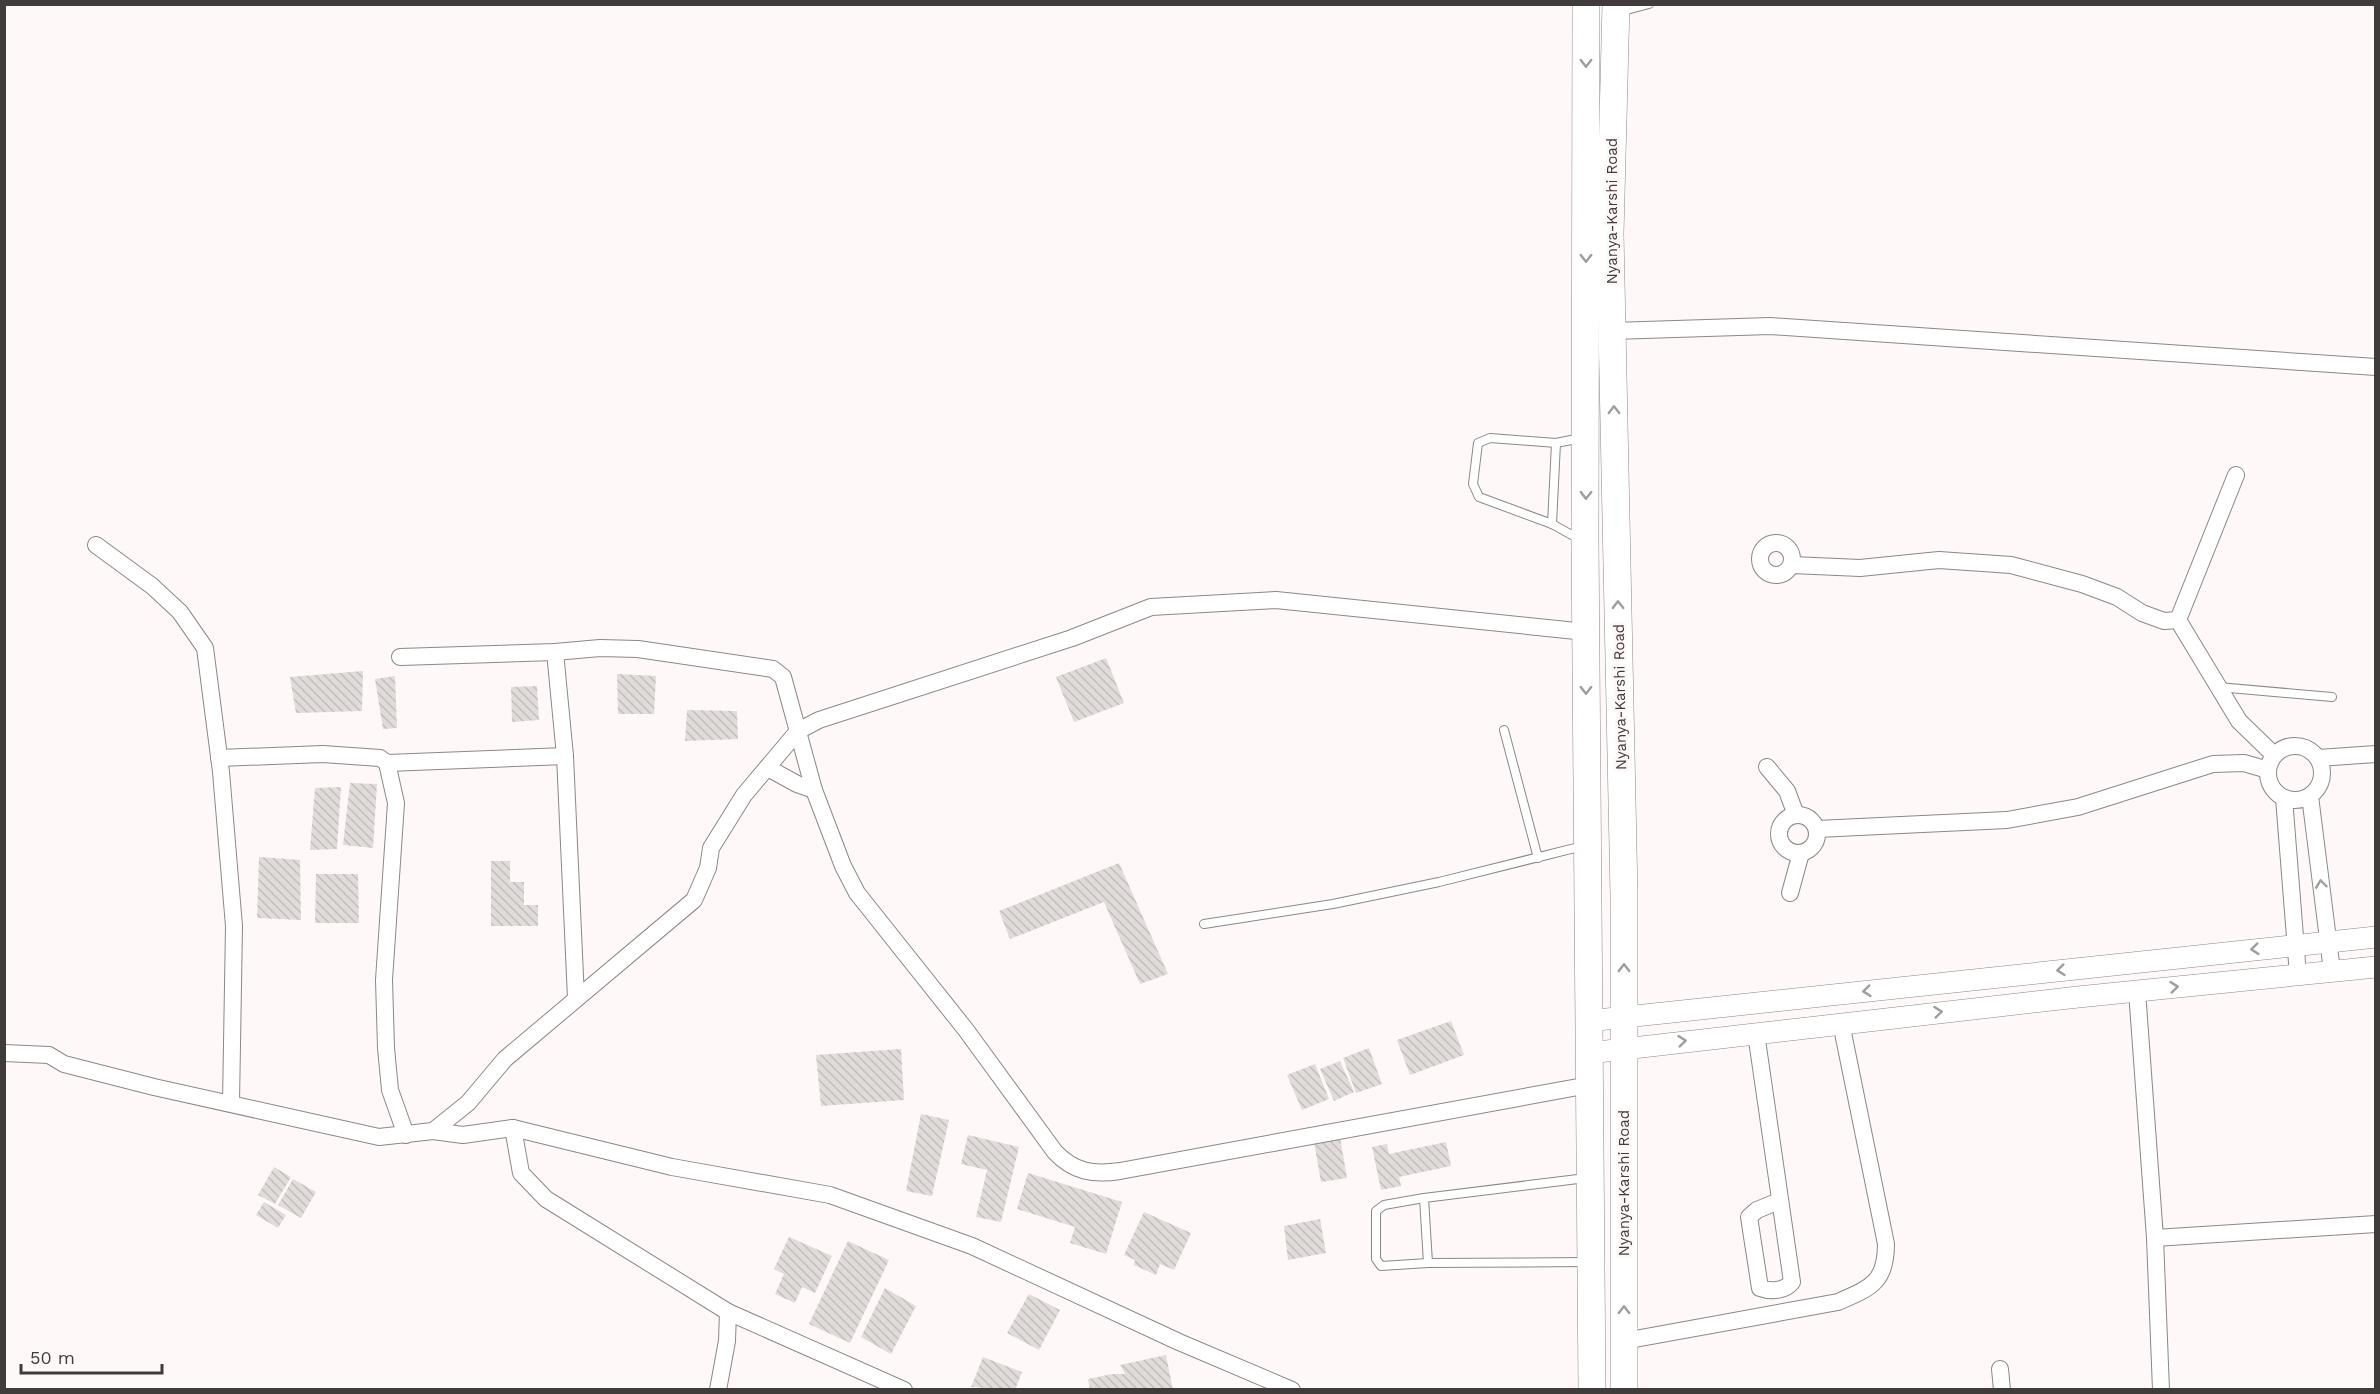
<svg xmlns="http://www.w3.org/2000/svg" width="2380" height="1394" font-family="'Work Sans',sans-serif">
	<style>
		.building { fill: url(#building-back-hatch) }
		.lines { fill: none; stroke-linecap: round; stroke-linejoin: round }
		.service-casing { stroke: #8d8786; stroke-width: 10 }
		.minor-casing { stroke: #8d8786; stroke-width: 18 }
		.tertiary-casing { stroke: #8d8786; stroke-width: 22 }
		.primary-casing { stroke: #8d8786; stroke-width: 28 }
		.service { stroke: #fff; stroke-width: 8 }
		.minor { stroke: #fff; stroke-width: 16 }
		.tertiary { stroke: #fff; stroke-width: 21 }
		.primary { stroke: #fff; stroke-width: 27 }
		.oneway { stroke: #9f9e9d }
		.labels { text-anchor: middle; stroke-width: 6; stroke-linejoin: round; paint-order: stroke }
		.street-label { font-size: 15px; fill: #3f3c3b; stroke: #fef9f8 }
	</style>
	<defs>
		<pattern id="building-back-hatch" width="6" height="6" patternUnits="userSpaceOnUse" patternTransform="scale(1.5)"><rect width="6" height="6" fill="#e1dcd9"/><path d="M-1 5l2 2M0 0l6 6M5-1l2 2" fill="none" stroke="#c2bebb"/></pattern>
	</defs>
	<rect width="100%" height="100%" fill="#fef9f8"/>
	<g class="building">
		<polygon points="1106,658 1124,703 1074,722 1056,677"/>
		<polygon points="363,671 362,711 296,713 290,677"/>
		<polygon points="617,674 656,676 654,714 618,714"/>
		<polygon points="395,676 397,728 383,729 375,679"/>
		<polygon points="537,686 539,720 512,722 511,687"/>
		<polygon points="687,710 737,711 738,739 685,741"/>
		<polygon points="350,783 377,784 373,848 343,845"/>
		<polygon points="341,787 337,849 310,850 315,788"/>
		<polygon points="259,857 300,860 301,920 257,918"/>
		<polygon points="491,861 510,861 510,882 524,882 524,905 538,905 538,926 491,926"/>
		<polygon points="1119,863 1168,974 1140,984 1104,902 1010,939 999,911"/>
		<polygon points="316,874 358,874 359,923 315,923"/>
		<polygon points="1451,1021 1464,1055 1410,1075 1397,1040"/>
		<polygon points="1369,1048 1382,1084 1356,1093 1343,1058"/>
		<polygon points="901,1049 904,1100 821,1106 816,1055"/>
		<polygon points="1340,1061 1354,1092 1334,1101 1320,1069"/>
		<polygon points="1315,1064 1329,1099 1302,1110 1287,1075"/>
		<polygon points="921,1114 949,1120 932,1196 906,1191"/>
		<polygon points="968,1135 1019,1147 1001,1222 976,1217 987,1170 961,1164"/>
		<polygon points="1340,1137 1347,1178 1321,1182 1314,1142"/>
		<polygon points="1446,1142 1451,1166 1399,1177 1401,1186 1381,1190 1372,1147 1387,1144 1389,1154"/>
		<polygon points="274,1167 291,1177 275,1204 258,1195"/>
		<polygon points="1028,1173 1122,1202 1106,1254 1070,1243 1075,1227 1017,1209"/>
		<polygon points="293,1179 316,1192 301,1218 278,1205"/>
		<polygon points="264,1202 286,1215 278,1228 256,1215"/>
		<polygon points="1144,1212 1191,1233 1174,1270 1160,1264 1156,1275 1134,1265 1135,1260 1124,1255"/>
		<polygon points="1320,1219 1326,1253 1288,1260 1284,1226"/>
		<polygon points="789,1237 832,1256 815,1293 802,1287 795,1303 775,1294 784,1274 774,1269"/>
		<polygon points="848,1241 889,1260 850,1343 809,1324"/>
		<polygon points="885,1288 916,1306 891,1354 861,1337"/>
		<polygon points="1029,1294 1060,1310 1039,1350 1007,1333"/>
		<polygon points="1166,1355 1173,1390 1090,1390 1088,1379 1112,1374 1125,1374 1120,1365"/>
		<polygon points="983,1357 1022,1372 1015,1390 971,1387"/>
	</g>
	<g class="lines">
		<defs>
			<g id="service">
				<polyline points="1619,12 1649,4"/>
				<polyline points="1552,524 1556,443"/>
				<polyline points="1579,539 1552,524 1479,497 1473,484 1478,443 1490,438 1556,443 1581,438"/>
				<polyline points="2218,687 2332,697"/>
				<polyline points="1504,730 1538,858"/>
				<polyline points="1204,924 1333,904 1439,882 1583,846"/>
				<polyline points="1586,1178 1424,1198 1428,1263 1589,1262"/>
				<polyline points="1424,1198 1384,1205 1376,1211 1376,1259 1381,1266 1428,1263"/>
			</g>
			<g id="minor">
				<polyline points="1612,331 1770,326 2376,367"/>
				<polyline points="2236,475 2178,620 2239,721 2274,755"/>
				<circle cx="1776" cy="559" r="16"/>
				<polyline points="96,545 152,586 180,612 205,648 221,772 234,926 231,1103"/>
				<polyline points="1792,565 1860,568 1939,560 2011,565 2082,584 2117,597 2142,613 2164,621 2178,620"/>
				<polyline points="555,652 565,756 576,998"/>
				<path d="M400,657L555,652L600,648L638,649L773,669L783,677L814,790L843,866L857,893L966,1030L1055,1152C1074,1172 1093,1175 1120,1171L1589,1085"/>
				<circle cx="2295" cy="773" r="27"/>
				<polyline points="219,758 323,754 380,758 387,763 396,803 384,980 386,1048 390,1090 406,1135"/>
				<polyline points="2318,758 2376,754"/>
				<polyline points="387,763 565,756"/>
				<polyline points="1767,767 1787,791 1796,815"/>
				<polyline points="768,768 797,784 814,790"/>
				<polyline points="2310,796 2332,971"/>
				<polyline points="2284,798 2298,975"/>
				<circle cx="1798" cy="834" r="19"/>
				<polyline points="1817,829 2007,820 2078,807 2213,764 2244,763 2268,770"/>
				<polyline points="1790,893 1801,853"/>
				<polyline points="2137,991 2155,1238 2161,1390"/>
				<path d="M1756,1033L1792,1282C1785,1291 1771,1292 1760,1288L1749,1217L1757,1210L1779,1201"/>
				<polyline points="4,1053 49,1055 64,1064 154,1087 379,1137 433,1131 463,1135 513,1128 672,1167 830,1195 972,1246 1179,1342 1292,1390"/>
				<polyline points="513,1128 521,1173 546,1199 728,1312 727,1341 718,1390"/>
				<polyline points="433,1131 468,1103 505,1059 694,900 708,868 711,848 744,795 798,731 819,720 1072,638 1151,607 1276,600 1586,632"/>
				<polyline points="2155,1238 2376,1224"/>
				<polyline points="728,1312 904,1390"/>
				<path d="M1624,1341L1838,1302C1870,1288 1886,1283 1886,1244L1841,1023"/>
				<polyline points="2000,1369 2002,1390"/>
			</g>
			<g id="tertiary">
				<polyline points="1588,1021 2376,937"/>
				<polyline points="1589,1053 2078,997 2376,967"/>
			</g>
			<g id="primary">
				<polyline points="1586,4 1585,542 1592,1390"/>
				<polyline points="1616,4 1610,234 1624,895 1624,1390"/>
			</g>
		</defs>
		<use href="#service" class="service-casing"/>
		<use href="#minor" class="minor-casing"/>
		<use href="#tertiary" class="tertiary-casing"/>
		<use href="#primary" class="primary-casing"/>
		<use href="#service" class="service"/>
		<use href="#minor" class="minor"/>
		<use href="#tertiary" class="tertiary"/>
		<use href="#primary" class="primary"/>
	</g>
	<defs><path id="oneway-chevron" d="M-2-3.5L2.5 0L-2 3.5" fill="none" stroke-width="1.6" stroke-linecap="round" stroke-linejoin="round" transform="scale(1.5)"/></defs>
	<g class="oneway">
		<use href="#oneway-chevron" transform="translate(1586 63) rotate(90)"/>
		<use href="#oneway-chevron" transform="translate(1586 258) rotate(90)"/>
		<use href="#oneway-chevron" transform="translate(1614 410) rotate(-91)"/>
		<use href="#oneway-chevron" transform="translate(1586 495) rotate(91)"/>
		<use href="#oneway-chevron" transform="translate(1618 605) rotate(-91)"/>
		<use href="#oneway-chevron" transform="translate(1586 690) rotate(90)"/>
		<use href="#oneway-chevron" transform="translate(2321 884) rotate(-97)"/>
		<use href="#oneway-chevron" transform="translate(2255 949) rotate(174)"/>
		<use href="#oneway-chevron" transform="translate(1624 968) rotate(-90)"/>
		<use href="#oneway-chevron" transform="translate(2061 970) rotate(174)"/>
		<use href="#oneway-chevron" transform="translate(2174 987) rotate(-6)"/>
		<use href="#oneway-chevron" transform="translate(1867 991) rotate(174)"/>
		<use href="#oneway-chevron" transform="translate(1938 1012) rotate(-6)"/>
		<use href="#oneway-chevron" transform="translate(1682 1041) rotate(-6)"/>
		<use href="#oneway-chevron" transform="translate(1624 1310) rotate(-90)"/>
	</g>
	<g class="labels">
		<g class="street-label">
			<text transform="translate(1612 211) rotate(-90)" y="5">Nyanya-Karshi Road</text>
			<text transform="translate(1620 697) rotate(-91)" y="5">Nyanya-Karshi Road</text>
			<text transform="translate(1624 1183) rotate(-90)" y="5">Nyanya-Karshi Road</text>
		</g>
	</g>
	<rect width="2380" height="1394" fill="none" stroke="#3f3c3b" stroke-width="12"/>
	<path d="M21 1364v9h141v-9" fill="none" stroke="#3f3c3b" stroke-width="3"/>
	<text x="30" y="1364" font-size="18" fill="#3f3c3b" stroke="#fef9f8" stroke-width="4.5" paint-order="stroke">50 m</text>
</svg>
